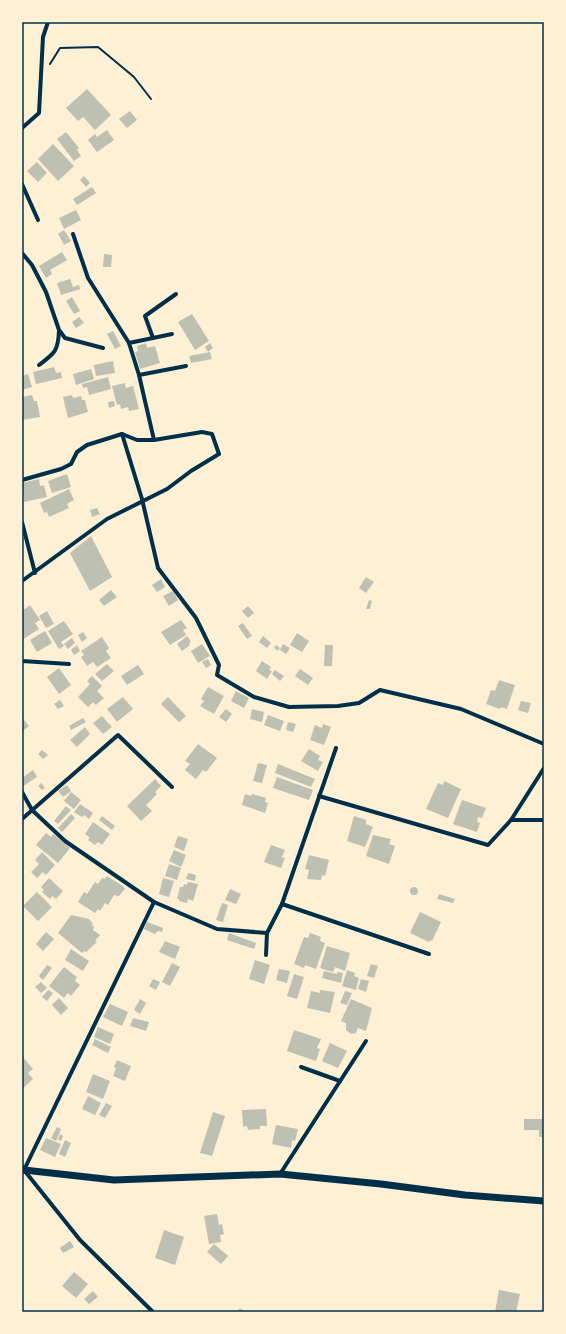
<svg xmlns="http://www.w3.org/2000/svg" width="566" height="1334" font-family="'PT Sans Narrow',sans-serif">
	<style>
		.building { fill: #bec0b2 }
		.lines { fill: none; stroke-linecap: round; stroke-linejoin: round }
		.path { stroke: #003049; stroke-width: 2 }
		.minor { stroke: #003049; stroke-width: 4 }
		.tertiary { stroke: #003049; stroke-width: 7 }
		.neatline { fill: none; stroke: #003049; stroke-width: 1.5 }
	</style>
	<rect width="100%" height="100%" fill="#fdf0d5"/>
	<g class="building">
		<polygon points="87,89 111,115 95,130 83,117 78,121 66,108"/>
		<polygon points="130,111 137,120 127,128 119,119"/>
		<polygon points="107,130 114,140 97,152 88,140 95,134 97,137"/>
		<polygon points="66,132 79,148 77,150 81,156 74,161 57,139"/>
		<polygon points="53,144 74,166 58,181 38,159"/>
		<polygon points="37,162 47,173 38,182 27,171"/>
		<polygon points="84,176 90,183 86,187 80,180"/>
		<polygon points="92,187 96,193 77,205 73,199"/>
		<polygon points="76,210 81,220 64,229 59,218"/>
		<polygon points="64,230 71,241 64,245 58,234"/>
		<polygon points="62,252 67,260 50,270 52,274 46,278 39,266"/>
		<polygon points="104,254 112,255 111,267 103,267"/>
		<polygon points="70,279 73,287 79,285 80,289 61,295 57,283"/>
		<polygon points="72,297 80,311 74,314 66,301"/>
		<polygon points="192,314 209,341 195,350 178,322"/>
		<polygon points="79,317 84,323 76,328 72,322"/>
		<polygon points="113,331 121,346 115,349 107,334"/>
		<polygon points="146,343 147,348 155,346 160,363 140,369 135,352 138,351 137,346"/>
		<polygon points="210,343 213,348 208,352 205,347"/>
		<polygon points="210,352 212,359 191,363 189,356"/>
		<polygon points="113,361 115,373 96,376 94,365"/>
		<polygon points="54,367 56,373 61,372 62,378 36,384 33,372"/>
		<polygon points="91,369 94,379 76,385 73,374"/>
		<polygon points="28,374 32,387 22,390 22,376"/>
		<polygon points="108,377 111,389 89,395 87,387 83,388 82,384"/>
		<polygon points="125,383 126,388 133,386 139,409 129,411 128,407 121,409 120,404 117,405 112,386"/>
		<polygon points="32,395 34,401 37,401 40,417 22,420 22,397"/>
		<polygon points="72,395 73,398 81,396 82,400 85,400 88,412 68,418 63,397"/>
		<polygon points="114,401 115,406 109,408 108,402"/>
		<polygon points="67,474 71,487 52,493 48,481"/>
		<polygon points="39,479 40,486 44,485 47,497 24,502 22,483"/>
		<polygon points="69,489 74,500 67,504 69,508 49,517 47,512 44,513 40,503"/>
		<polygon points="97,508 100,514 92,517 90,510"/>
		<polygon points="91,536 112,577 90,591 70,553"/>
		<polygon points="366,577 374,582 366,593 359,588"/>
		<polygon points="161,579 165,587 157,592 152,585"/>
		<polygon points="111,590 117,597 104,606 99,600"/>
		<polygon points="173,591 178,600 169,606 163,596"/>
		<polygon points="369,600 372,601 370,609 366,609"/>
		<polygon points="30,605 40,620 35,623 39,629 22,640 22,611"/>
		<polygon points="248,606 254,613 248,618 242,611"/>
		<polygon points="47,611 54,624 46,628 39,616"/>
		<polygon points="181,620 187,628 183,630 186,635 170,645 161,632"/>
		<polygon points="64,621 73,634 61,642 64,646 59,649 48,631"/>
		<polygon points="243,623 252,636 247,639 238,626"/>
		<polygon points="45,631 52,643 37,652 30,640"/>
		<polygon points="83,632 87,638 82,642 78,635"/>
		<polygon points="297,633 309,641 302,652 290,645"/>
		<polygon points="187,636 191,642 189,643 190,645 182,651 177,644"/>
		<polygon points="263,636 271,643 267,648 259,642"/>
		<polygon points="102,637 109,648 106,651 111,658 97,667 93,662 87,666 81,657 84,655 81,651"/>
		<polygon points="72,638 75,643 68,649 64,644"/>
		<polygon points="202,644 210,656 198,663 191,651"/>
		<polygon points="283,644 290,648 286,654 280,650"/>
		<polygon points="77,645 80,651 74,655 71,650"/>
		<polygon points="276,645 280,648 278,651 274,648"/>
		<polygon points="325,645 333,645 332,666 324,666"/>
		<polygon points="208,659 211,665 206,668 202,662"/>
		<polygon points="262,661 271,667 269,670 272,671 267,679 256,671"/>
		<polygon points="107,664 114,671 102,681 95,674"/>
		<polygon points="138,665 144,674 127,685 121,676"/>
		<polygon points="59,668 71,685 59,694 47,677"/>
		<polygon points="300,669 313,678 308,685 295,676"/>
		<polygon points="275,670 284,676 280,681 272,674"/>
		<polygon points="92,676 102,686 97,691 104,698 96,705 93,702 88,707 78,697 90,684 87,681"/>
		<polygon points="499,680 515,685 507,709 501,707 500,709 486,704 491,690 495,691"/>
		<polygon points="208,687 224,696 214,714 200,706 204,701 201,699"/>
		<polygon points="236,691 249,698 244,708 231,701"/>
		<polygon points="123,697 133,709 117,722 107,709"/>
		<polygon points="168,697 186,716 179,722 161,704"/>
		<polygon points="60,700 64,706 58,709 54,704"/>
		<polygon points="521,701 531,703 528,713 518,710"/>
		<polygon points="226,709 232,714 226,722 219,717"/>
		<polygon points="252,709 264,712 262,722 250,719"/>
		<polygon points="268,715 284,721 280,731 264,725"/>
		<polygon points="102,716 112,727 103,734 93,723"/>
		<polygon points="22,717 29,726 23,731 22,730"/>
		<polygon points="83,718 86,722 71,730 69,726"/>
		<polygon points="288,722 296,724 293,732 286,730"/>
		<polygon points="323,724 331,727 324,745 310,740 315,725 322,728"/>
		<polygon points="85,727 90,734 77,747 70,740"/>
		<polygon points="198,744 217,758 206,772 203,770 196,779 185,770 190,764 185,761"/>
		<polygon points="309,749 320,756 318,760 323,762 318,771 301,761"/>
		<polygon points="42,750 48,755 43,759 38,754"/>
		<polygon points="258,763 267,765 262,783 253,781"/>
		<polygon points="278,764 315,779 311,787 275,773"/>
		<polygon points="33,770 37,777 22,787 22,778"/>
		<polygon points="277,777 313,790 309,800 273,788"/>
		<polygon points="155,779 161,786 155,792 157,794 146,805 152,811 141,821 127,806"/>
		<polygon points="444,781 461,789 448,818 426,809 438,783 443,785"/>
		<polygon points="41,783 45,788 42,790 38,786"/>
		<polygon points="67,785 71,791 63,797 58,791"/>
		<polygon points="71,792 81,800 74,809 64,801"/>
		<polygon points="245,794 251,796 252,794 266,798 265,802 268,803 265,813 242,805"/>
		<polygon points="462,800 486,808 482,818 478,817 477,822 480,823 477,832 453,824"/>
		<polygon points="80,804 93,813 89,819 84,815 82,817 74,812"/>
		<polygon points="66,806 71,810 58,824 54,821"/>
		<polygon points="71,814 75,818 62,832 58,828"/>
		<polygon points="102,816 115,826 112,830 99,820"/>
		<polygon points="354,816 366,820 366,824 373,827 365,847 347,841"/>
		<polygon points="93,822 110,834 102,845 98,842 95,845 88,840 90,838 85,834"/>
		<polygon points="46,833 51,837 53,834 70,848 58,863 36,845"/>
		<polygon points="373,835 391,839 389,844 395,846 389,864 366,856"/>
		<polygon points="178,836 188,839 184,851 174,847"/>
		<polygon points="271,845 285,850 282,857 285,858 281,868 264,862"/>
		<polygon points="174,850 186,855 181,867 169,861"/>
		<polygon points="42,852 55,865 46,875 43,872 37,878 31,872 39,864 35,860"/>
		<polygon points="309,855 329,860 325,876 322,875 321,880 307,879 309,870 305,869"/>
		<polygon points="169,864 181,868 177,880 165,876"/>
		<polygon points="188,873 196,875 195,881 186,879"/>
		<polygon points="107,876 123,886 125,889 119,896 114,895 108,905 105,903 100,911 98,909 95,913 78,902 84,892 87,894 95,882 98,884 102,878 105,879"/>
		<polygon points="49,878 63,891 56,899 52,896 50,899 42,892 44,890 41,887"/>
		<polygon points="163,878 174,881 169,897 159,894"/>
		<polygon points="188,882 198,884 193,901 188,899 187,903 179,901 179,899 177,899 180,887 183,887 184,884 187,885"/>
		<circle cx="414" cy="891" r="4"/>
		<polygon points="230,889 241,894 236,904 225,900"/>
		<polygon points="37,892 52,907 38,921 23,906"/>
		<polygon points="439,894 455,899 453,903 437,899"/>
		<polygon points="222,903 228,905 223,922 216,920"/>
		<polygon points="420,912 441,922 432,941 430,940 429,942 410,933"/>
		<polygon points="71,915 89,919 93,924 91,926 94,926 93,930 100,935 95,941 97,942 86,952 84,951 82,953 58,933"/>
		<polygon points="147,922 163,928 162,932 158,931 155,934 144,929"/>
		<polygon points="46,932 54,939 43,951 36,944"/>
		<polygon points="229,933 256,943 254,949 227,940"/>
		<polygon points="310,933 321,937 320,941 325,943 316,969 305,965 304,968 294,964 304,937 308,938"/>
		<polygon points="165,941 180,947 175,959 159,952"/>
		<polygon points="327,946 350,953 345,971 335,967 333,972 320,968"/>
		<polygon points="71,949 89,961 83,971 65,960"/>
		<polygon points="255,960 270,965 264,984 249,979"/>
		<polygon points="172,963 180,967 170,986 162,982"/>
		<polygon points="371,964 378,966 374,978 367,976"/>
		<polygon points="47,965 52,968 43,980 39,976"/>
		<polygon points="64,967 77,977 75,981 80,985 71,996 68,993 64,998 49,986"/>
		<polygon points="279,969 290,971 287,983 276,980"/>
		<polygon points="347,970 355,973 354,976 359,978 356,990 342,986"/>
		<polygon points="324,971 337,974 337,972 343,973 341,983 322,978"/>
		<polygon points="294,974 304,977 297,999 287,996"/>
		<polygon points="153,979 160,982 156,990 149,986"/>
		<polygon points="361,979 369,981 366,992 358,989"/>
		<polygon points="41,982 47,988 41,993 35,987"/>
		<polygon points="48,990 53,993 47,1001 42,997"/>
		<polygon points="320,990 335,992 330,1013 307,1008 311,991 320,993"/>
		<polygon points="345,991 352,993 347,1005 340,1003"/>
		<polygon points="59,998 68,1008 61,1015 52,1005"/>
		<polygon points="140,999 146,1003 140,1014 134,1010"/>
		<polygon points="351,999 372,1008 366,1031 358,1028 356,1033 351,1034 346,1030 346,1023 341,1021"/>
		<polygon points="110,1004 128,1012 122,1026 103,1017"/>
		<polygon points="133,1018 149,1022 146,1031 130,1026"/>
		<polygon points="98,1027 114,1034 110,1044 94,1037"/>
		<polygon points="294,1030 321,1039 317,1048 320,1049 316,1061 287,1051"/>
		<polygon points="95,1039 111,1047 108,1053 92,1045"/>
		<polygon points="330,1043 347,1051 338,1068 322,1061"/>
		<polygon points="22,1056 33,1069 28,1073 33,1079 22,1089"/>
		<polygon points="117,1060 131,1066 125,1081 113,1076 116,1068 114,1067"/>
		<polygon points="93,1074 110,1081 103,1099 86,1092"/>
		<polygon points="88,1096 101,1103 95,1115 82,1109"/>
		<polygon points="106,1103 112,1106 105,1118 99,1115"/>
		<polygon points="266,1109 267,1126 260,1126 260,1129 248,1130 247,1126 243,1127 242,1110"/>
		<polygon points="213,1112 225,1116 212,1156 200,1153"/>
		<polygon points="524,1119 544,1119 544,1137 539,1137 539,1130 524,1130"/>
		<polygon points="276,1125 298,1129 295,1141 292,1140 291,1148 272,1144"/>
		<polygon points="57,1127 61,1129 56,1141 51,1138"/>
		<polygon points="60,1134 63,1136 61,1141 58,1140"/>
		<polygon points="46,1138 61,1144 55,1157 40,1150"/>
		<polygon points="65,1140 71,1143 65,1157 59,1154"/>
		<polygon points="217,1214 219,1225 222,1224 224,1234 220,1235 221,1242 209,1244 204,1216"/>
		<polygon points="164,1230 184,1237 175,1265 155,1258"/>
		<polygon points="70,1241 74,1247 63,1253 60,1248"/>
		<polygon points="214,1244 228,1256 221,1264 207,1252"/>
		<polygon points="74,1272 88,1284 76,1298 62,1286"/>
		<polygon points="499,1290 520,1294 516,1312 495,1312"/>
		<polygon points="93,1291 98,1297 89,1304 84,1299"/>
		<polygon points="240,1308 246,1312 236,1312"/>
	</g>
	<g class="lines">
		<polyline class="path" points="50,64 60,48 98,47 134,77 151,99"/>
		<g class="minor">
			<polyline points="22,128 39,113 43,37 48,22"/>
			<polyline points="22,184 38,220"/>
			<polyline points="73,234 88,278 129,343"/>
			<polyline points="22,253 32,265 46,292 59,330 65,338 103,348"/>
			<polyline points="153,338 145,316 176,294"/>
			<path d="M39,365C55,353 58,351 59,331"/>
			<polyline points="139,375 129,343 172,334"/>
			<polyline points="122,434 142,499 158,568 196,618 219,665 217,675 254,697 289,707 338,706 359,703 380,690 461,709 544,744"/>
			<polyline points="154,440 139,375 186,366"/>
			<polyline points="22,480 61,469 71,464 77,452 87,445 122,434 137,440 154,440 202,432 212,434 219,454 191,471 167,489 107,519 22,581"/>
			<polyline points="22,522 35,573"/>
			<polyline points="22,661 69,664"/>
			<polyline points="22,792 32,810 65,841 154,902 217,929 267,933"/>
			<polyline points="319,796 488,845 511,820 544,768"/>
			<polyline points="22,819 118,735 172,787"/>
			<polyline points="511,820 544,820"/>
			<polyline points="282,904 429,954"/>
			<polyline points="266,955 267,933 282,904 336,748"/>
			<polyline points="301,1067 340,1081"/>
			<polyline points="280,1174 366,1041"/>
			<polyline points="153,1312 80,1240 24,1170 154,902"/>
		</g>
		<polyline class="tertiary" points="22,1168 24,1170 114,1180 280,1174 381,1184 465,1195 544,1201"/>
	</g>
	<rect width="566" height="1334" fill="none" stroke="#fdf0d5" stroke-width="46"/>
	<rect x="23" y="23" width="520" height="1288" class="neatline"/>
</svg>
